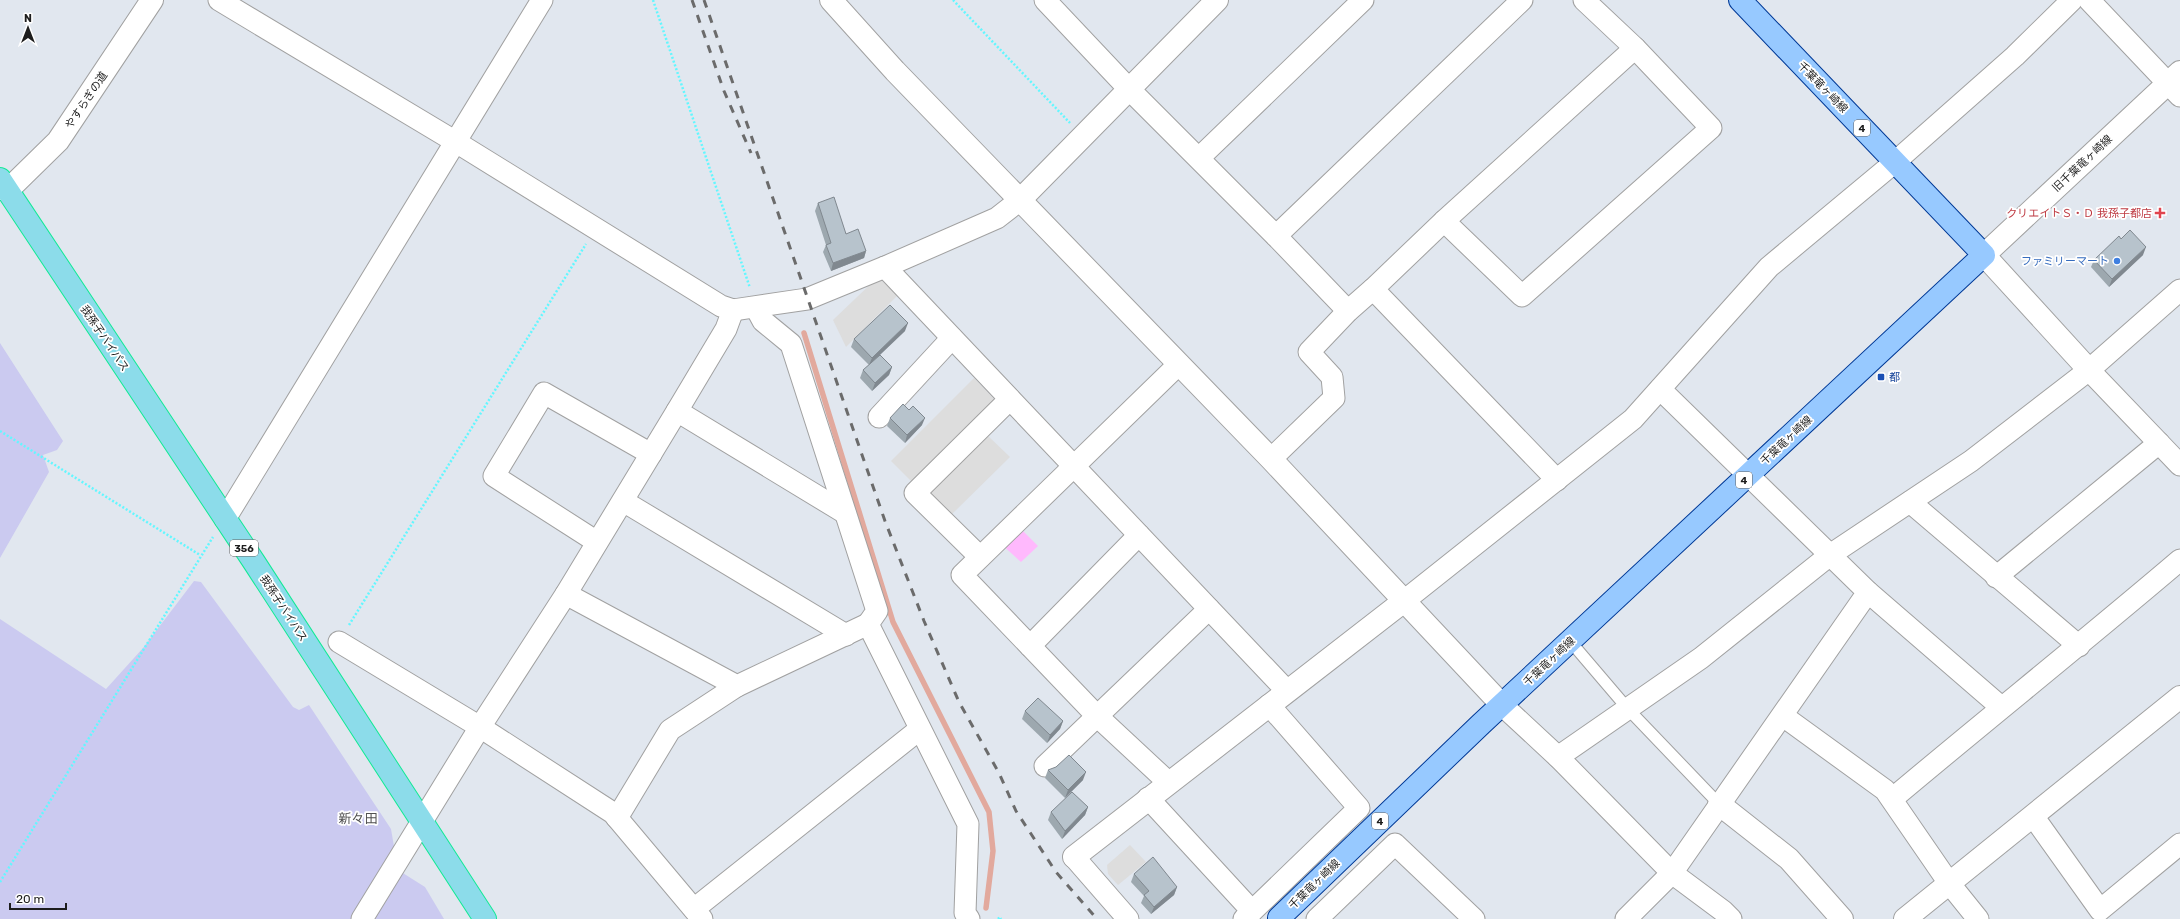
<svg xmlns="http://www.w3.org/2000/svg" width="2180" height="919" font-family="Rubik,'Noto Sans JP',sans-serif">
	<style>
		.farmland { fill: #cbcaf0 }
		.park { fill: #ffb9fd }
		.parking { fill: #ddd }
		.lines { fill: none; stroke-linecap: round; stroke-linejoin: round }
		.stream { stroke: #e2a99d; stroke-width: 5.5 }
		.service-casing { stroke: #a1a1a1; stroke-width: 13 }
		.minor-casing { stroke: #a1a1a1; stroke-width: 23 }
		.tertiary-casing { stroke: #a1a1a1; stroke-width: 24 }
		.primary-casing { stroke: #003996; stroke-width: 24 }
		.trunk-casing { stroke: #12ea95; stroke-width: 24 }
		.path { stroke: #63f7ff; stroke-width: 2.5; stroke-dasharray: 2 2; stroke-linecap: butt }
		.service { stroke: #fff; stroke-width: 11 }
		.minor { stroke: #fff; stroke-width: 21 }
		.tertiary { stroke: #fff; stroke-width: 22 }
		.primary { stroke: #97c9ff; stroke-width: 22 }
		.trunk { stroke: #8cdcea; stroke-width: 22 }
		.rail { stroke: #6b6b6b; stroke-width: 3; stroke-dasharray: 8 8; stroke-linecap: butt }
		.wall { fill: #9da8af }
		.shaded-wall { fill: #80888f }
		.building { fill: #b7c3cc; stroke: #80888f }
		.health-dot { fill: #e0444e; stroke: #fff; stroke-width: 1.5 }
		.shop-dot { fill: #3f7fe0; stroke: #fff; stroke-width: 1.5 }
		.transit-dot { fill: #1a4fb4; stroke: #fff; stroke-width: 1.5 }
		.labels { text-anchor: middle; stroke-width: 3.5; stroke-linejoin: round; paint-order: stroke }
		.shield { fill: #fff; stroke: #616161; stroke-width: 1 }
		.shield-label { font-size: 10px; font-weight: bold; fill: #1d1d1d }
		.street-label { font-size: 11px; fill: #1d1d1d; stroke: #fff }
		.health-label { font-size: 11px; fill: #be3a42; stroke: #fff; text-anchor: end }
		.shop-label { font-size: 11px; fill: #366cbe; stroke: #fff; text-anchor: end }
		.transit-label { font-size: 11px; fill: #164399; stroke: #fff; text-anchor: start }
		.quarter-label { font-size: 13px; fill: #505050; stroke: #fff }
	</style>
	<rect width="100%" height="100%" fill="#e1e7ef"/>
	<g class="farmland">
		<polygon points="0,343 63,441 57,450 43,455 49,472 0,558"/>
		<polygon points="194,581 201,582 293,707 299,710 309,705 391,829 398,870 425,887 444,919 0,919 0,619 106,689 143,648"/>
	</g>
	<polygon class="park" points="1018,526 1038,546 1021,562 1001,544"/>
	<g class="parking">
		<polygon points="878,277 898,295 846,347 833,320"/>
		<polygon points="974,378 995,400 914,484 891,461"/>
		<polygon points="986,434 1010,457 948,518 929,498 928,489"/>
		<polygon points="1130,845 1146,862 1118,885 1108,874 1107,865"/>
	</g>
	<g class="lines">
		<polyline class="stream" points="804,333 893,622 989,812 993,851 986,908"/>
		<defs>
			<polyline id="service" points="1570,641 1628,709 1719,804"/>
			<g id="minor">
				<polyline points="219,0 456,142 721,306 733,310 807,299 885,267 997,218 1020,200"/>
				<polyline points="1045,0 1129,89 1276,236 1522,0"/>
				<polyline points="2089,0 2180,96"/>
				<polyline points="1199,158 1363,0"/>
				<polyline points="1444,221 1522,296 1711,128 1635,48 1584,0"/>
				<polyline points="1276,236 1348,311"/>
				<polyline points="885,267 1287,691"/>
				<polyline points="1373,289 1444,221 1635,48"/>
				<polyline points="756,308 763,321 791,344 877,611 868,624 968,824 965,913 969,919"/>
				<polyline points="2089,370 2180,465"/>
				<polyline points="677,411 845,513"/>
				<polyline points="879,417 952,338"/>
				<polyline points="1271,459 1334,398 1332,377 1309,352 1348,311 1373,289 1557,480"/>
				<polyline points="623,501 846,635"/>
				<polyline points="1910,502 2079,646"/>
				<polyline points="225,519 542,0"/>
				<polyline points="597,542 494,476 544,393 651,454"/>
				<polyline points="980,557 915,493 1010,399"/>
				<polyline points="1996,577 2159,443"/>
				<polyline points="1868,592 2001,707"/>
				<polyline points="566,594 737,686 868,624"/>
				<polyline points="1404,601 1633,419 1769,267 1895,162 2015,56 2072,0"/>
				<polyline points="339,642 480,727 613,813 702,919"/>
				<polyline points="1030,646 1139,535"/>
				<polyline points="1502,705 1558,757 1672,873 1723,911 1731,919"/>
				<polyline points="1783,716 1885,790 1949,883 1978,919"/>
				<polyline points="1558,757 1701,658 1830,555 1971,461 2089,370 2180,290"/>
				<polyline points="1045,766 1209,609"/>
				<polyline points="1168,782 1097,716 962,575 1179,364"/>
				<polyline points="1148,798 1252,911"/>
				<path d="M1892,799C1987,719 2085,641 2180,560"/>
				<polyline points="2033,816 2100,910 2180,844"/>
				<polyline points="617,818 670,730 737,686"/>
				<polyline points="1074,857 1128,919"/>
				<polyline points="694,909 920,729"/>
				<polyline points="362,919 480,727 566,594 677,411 726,329 733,310"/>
				<polyline points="1244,919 1359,808 1269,705"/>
				<polyline points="1317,919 1395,844 1474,919"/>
				<polyline points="1626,919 1672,873 1868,592 1660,389"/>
			</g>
			<g id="tertiary">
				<polyline points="831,0 895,71 1271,459 1502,705"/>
				<polyline points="7,191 58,141 152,0"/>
				<polyline points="1020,200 1217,0"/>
				<polyline points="2089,370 1984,255 2180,72"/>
				<polyline points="1719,804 1789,859 1842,919"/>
				<polyline points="1074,857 1404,601"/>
				<polyline points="1905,919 2180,697"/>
			</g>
			<polyline id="primary" points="1279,918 1481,724 1984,255 1740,0"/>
			<polyline id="trunk" points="0,179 254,562 485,919"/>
		</defs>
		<use href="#service" class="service-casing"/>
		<use href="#minor" class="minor-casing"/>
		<use href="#tertiary" class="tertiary-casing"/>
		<use href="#primary" class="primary-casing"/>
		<use href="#trunk" class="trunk-casing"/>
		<g class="path">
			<polyline points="653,0 750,288"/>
			<polyline points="953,0 1070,123"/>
			<polyline points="0,431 200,555"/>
			<polyline points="349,625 586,244"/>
			<polyline points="0,882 213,537"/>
			<polyline points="998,919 1000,917 1001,919"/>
		</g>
		<use href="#service" class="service"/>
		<use href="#minor" class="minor"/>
		<use href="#tertiary" class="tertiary"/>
		<use href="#primary" class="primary"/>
		<use href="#trunk" class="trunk"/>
		<g class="rail">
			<polyline points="692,0 724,91 751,153"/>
			<polyline points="704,0 885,521 924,621 959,702 999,773 1016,811 1056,872 1097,919"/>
		</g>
	</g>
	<g class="wall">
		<polygon points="818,203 846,234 866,251 864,258 831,271 823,252 826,245 815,211"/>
		<polygon points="2121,239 2143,255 2109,287 2091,267 2094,260"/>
		<polygon points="905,331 880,355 892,367 889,375 872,391 860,378 863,370 869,365 851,347 854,339"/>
		<polygon points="890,418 922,425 905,443 887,426"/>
		<polygon points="1025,711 1063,721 1060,729 1047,743 1022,719"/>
		<polygon points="1048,770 1083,780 1065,798 1045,778"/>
		<polygon points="1088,807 1085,815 1062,839 1048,820 1051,812"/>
		<polygon points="1134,874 1177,887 1174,895 1151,914 1141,903 1144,896 1131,882"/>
	</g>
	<g class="shaded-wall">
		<polygon points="2146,247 2143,255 2109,287 2112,279"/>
		<polygon points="866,251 864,258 831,271 833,263"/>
		<polygon points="908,323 905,331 869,365 872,358"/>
		<polygon points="892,367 889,375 872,391 875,383"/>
		<polygon points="925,418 922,425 905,443 907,435"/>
		<polygon points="1063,721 1060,729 1047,743 1050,735"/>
		<polygon points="1086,772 1083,780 1065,798 1068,790"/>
		<polygon points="1088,807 1085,815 1062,839 1065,831"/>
		<polygon points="1177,887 1174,895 1151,914 1154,907"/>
	</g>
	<g class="building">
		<polygon points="834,197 846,234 858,229 866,251 833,263 826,245 831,243 818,203"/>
		<polygon points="2130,230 2146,247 2112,279 2094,260 2119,236 2121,239"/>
		<polygon points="890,305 908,323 872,358 854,339"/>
		<polygon points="880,355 892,367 875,383 863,370"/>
		<polygon points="903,404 909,410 913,406 925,418 907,435 890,418"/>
		<polygon points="1038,698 1063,721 1050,735 1025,711"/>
		<polygon points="1069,755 1086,772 1068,790 1048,770 1056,767"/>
		<polygon points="1072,792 1088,807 1065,831 1051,812"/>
		<polygon points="1153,857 1177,887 1154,907 1144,895 1149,891 1134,874"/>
	</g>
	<path class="health-dot" d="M2158 207h4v4h4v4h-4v4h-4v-4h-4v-4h4z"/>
	<circle class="shop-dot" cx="2117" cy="261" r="4"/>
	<rect class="transit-dot" x="1877" y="373" width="8" height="8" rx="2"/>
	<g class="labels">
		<g class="shield">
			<rect x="1854" y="120" width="16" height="16" rx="3"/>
			<rect x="1736" y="472" width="16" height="16" rx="3"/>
			<rect x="230" y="540" width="28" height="16" rx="3"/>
			<rect x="1372" y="813" width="16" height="16" rx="3"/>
		</g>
		<g class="shield-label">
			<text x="1862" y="132">4</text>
			<text x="1744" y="484">4</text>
			<text x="244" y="552">356</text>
			<text x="1380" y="825">4</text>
		</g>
		<g class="street-label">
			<text transform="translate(1823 87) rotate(46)" y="4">千葉竜ヶ崎線</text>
			<text transform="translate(86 100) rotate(-56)" y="4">やすらぎの道</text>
			<text transform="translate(2082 163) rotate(-43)" y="4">旧千葉竜ヶ崎線</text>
			<text transform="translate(105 338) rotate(56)" y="4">我孫子バイパス</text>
			<text transform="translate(1786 440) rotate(-43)" y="4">千葉竜ヶ崎線</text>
			<text transform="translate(284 608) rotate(57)" y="4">我孫子バイパス</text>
			<text transform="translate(1549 661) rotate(-43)" y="4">千葉竜ヶ崎線</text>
			<text transform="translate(1314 884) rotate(-44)" y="4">千葉竜ヶ崎線</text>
		</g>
		<g class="health-label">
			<text x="2152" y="217">クリエイトＳ・Ｄ 我孫子都店</text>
		</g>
		<g class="shop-label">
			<text x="2109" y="265">ファミリーマート</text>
		</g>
		<g class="transit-label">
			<text x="1889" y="381">都</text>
		</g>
		<g class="quarter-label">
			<text x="358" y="823">新々田</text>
		</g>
	</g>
	<g transform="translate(28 28)" stroke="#ffffff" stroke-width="3" paint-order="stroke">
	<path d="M0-3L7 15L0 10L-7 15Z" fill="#1d1d1d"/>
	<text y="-6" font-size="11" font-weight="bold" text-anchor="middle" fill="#1d1d1d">N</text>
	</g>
	<path d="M10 903v6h56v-6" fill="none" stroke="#1d1d1d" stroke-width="2"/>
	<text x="16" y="903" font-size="12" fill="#1d1d1d" stroke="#ffffff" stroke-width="3" paint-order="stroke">20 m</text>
</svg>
